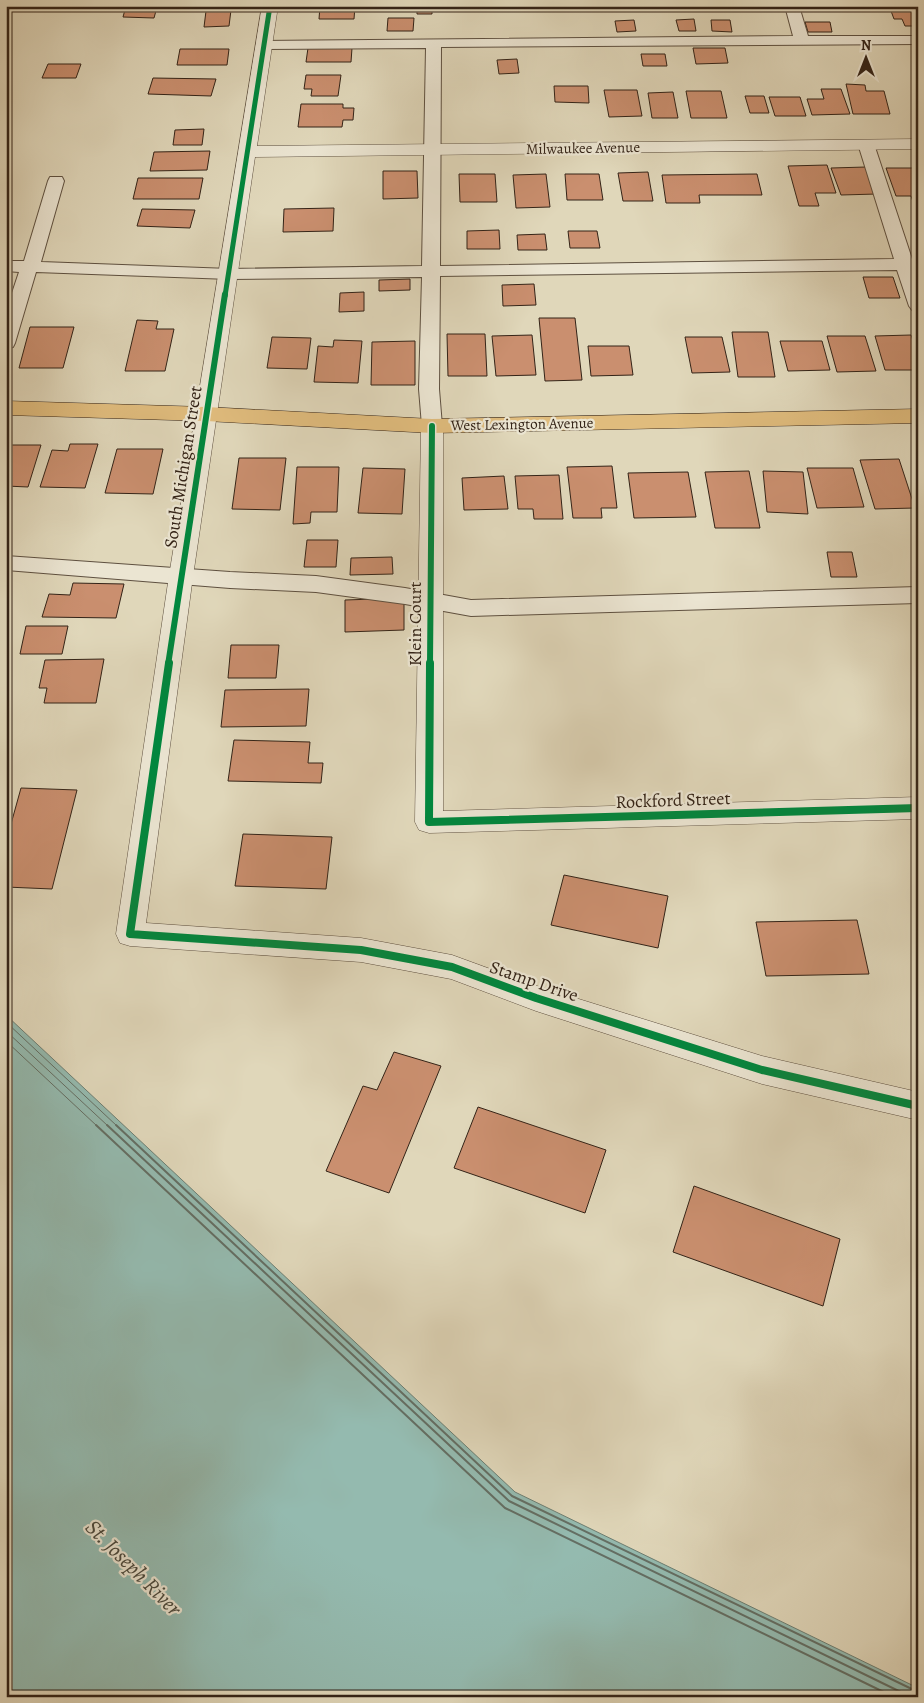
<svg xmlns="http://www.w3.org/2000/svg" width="924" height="1703" font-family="Alegreya,serif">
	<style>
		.water { fill: #94baaf; stroke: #6d7e72 }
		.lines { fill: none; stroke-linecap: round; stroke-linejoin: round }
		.shore-far1 { stroke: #646e63; stroke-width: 1 }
		.shore { stroke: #646e63; stroke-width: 2 }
		.building { fill: #ca8f6f; stroke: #332317 }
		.lane-casing { stroke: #5e5040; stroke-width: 2 }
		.street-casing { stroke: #5e5040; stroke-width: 1 }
		.primary-casing { stroke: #332317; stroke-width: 1 }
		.lane { fill: #ebe5d2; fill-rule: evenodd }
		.street { fill: #ebe5d2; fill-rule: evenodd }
		.primary { fill: #e0bc7d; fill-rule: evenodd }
		.cycleway-far2-casing { stroke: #ebe5d2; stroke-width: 7 }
		.cycleway-far1-casing { stroke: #ebe5d2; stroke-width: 9 }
		.cycleway-casing { stroke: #ebe5d2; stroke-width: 11 }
		.cycleway-far2 { stroke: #00873e; stroke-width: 5 }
		.cycleway-far1 { stroke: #00873e; stroke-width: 6 }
		.cycleway { stroke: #00873e; stroke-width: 8 }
		.labels { text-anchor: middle; stroke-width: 4.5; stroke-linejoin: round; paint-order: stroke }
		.far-street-label { font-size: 15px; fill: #332317; stroke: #ebe5d2 }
		.street-label { font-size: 18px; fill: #332317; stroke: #ebe5d2 }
		.near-water-label { font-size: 22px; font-style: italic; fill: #4b493d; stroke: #ebe5d2 }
	</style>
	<rect width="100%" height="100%" fill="#e0d7ba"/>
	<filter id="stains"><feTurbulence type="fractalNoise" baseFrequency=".004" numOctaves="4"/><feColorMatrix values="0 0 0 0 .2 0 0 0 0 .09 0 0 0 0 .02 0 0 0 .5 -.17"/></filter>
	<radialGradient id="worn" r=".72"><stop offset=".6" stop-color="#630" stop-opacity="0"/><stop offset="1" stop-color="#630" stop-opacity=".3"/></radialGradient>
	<polygon class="water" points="6,1015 515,1492 918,1688 918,1697 6,1697"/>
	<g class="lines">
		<g class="shore-far1">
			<polyline points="6,1022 117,1126"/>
			<polyline points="6,1031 108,1126"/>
			<polyline points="6,1041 97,1126"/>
		</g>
		<g class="shore">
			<polyline points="96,1125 505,1508 894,1697"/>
			<polyline points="107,1125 509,1501 911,1697"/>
			<polyline points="116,1125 512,1496 918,1692"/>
		</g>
	</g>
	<g class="building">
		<polygon points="126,6 153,6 157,7 154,18 123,17"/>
		<polygon points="320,6 355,6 354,19 319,19"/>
		<polygon points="421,6 432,6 432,14 417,14 417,8 421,8"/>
		<polygon points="437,6 469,6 469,9 436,9"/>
		<polygon points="559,6 588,6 588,10 560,10"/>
		<polygon points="867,6 918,6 918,7 868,8"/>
		<polygon points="231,10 229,26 204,27 206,11"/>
		<polygon points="891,11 918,11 918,26 905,26 902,19 894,19"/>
		<polygon points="388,18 414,18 413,31 387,31"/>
		<polygon points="694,19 696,31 679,31 676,20"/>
		<polygon points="634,20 636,31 617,32 615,21"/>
		<polygon points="711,20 730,20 732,32 712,31"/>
		<polygon points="805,22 830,22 832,32 808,32"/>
		<polygon points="308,48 352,48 351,62 306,62"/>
		<polygon points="693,48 725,48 728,63 696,64"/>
		<polygon points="180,49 229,49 227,65 177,65"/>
		<polygon points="641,54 665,54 667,66 643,66"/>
		<polygon points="517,59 519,73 499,74 497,60"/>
		<polygon points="48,64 81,64 76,78 42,78"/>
		<polygon points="306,75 341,75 338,96 311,96 312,89 304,89"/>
		<polygon points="153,78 216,79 211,96 148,94"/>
		<polygon points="846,84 865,85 866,91 884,91 890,114 853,114"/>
		<polygon points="554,86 588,86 589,103 555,102"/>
		<polygon points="821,89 841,89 850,114 812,115 807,99 824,99"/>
		<polygon points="604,90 637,90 642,116 609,117"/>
		<polygon points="686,91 721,91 727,118 691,118"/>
		<polygon points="673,92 678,118 652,118 648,93"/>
		<polygon points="745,96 764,96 769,113 750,113"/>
		<polygon points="769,97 800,97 806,116 775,116"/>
		<polygon points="301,104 343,104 343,108 354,108 353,120 343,120 342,127 298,127"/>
		<polygon points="204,129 202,145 173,145 175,130"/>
		<polygon points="210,151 207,170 150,171 154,152"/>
		<polygon points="827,165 836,193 815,193 819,206 799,206 788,166"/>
		<polygon points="866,167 877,194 841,195 831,168"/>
		<polygon points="886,168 918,168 918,205 914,205 911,196 896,196"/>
		<polygon points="383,171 417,171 418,198 383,199"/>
		<polygon points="648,172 653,201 623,201 618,173"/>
		<polygon points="459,174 495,174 497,202 460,202"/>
		<polygon points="546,174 550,207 516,208 513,175"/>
		<polygon points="565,174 599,174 603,200 567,200"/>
		<polygon points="757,174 762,195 699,195 700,203 666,203 662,175"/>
		<polygon points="138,178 203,178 199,199 133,199"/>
		<polygon points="334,208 333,231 283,232 284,209"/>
		<polygon points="142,209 195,210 190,228 137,226"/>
		<polygon points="499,230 500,249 467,249 467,231"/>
		<polygon points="568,231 597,231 600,248 570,248"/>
		<polygon points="545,234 547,250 518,250 517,235"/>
		<polygon points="863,277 893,277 900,298 869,298"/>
		<polygon points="410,279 410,290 379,291 379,280"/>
		<polygon points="534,284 536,305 503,306 502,285"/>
		<polygon points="364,292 364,311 339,312 340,293"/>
		<polygon points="539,318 575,318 582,380 545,381"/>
		<polygon points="137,320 158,321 156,329 174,329 165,371 125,371"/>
		<polygon points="30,327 74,327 63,368 19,368"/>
		<polygon points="732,332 768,332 775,377 738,377"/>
		<polygon points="447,334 485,334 487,376 448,376"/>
		<polygon points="532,335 536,375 496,376 492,336"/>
		<polygon points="911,335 918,354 918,370 885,370 875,336"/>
		<polygon points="827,336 865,336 876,371 837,372"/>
		<polygon points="272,337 311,338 307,369 267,368"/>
		<polygon points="685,337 722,337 730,372 692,373"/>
		<polygon points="334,340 362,341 358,383 314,382 318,346 333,347"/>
		<polygon points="415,341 415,385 371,385 372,342"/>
		<polygon points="780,341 822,341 830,370 788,371"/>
		<polygon points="588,346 629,346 633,375 591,376"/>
		<polygon points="70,444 98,444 85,488 40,487 52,450 68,451"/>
		<polygon points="6,445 41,445 28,487 6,486"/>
		<polygon points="117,449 163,449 153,494 105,493"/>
		<polygon points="239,458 286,458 280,510 232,509"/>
		<polygon points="899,459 915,508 875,509 860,460"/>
		<polygon points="612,466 617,508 601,508 602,518 573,518 567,467"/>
		<polygon points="297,467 339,467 337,512 311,512 310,523 293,524"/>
		<polygon points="363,468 405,469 402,514 358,513"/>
		<polygon points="807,468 853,468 864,507 817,508"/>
		<polygon points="749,471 760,528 715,528 705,472"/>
		<polygon points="763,471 803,472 808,514 767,512"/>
		<polygon points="688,472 696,517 634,518 628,473"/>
		<polygon points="559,475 563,519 534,519 533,509 518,509 515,476"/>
		<polygon points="504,476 508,509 464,510 462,478"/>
		<polygon points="307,540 338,540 336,567 304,567"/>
		<polygon points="827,552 852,552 857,577 831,577"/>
		<polygon points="392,557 393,574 350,575 351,558"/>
		<polygon points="73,583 124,584 116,618 42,617 49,594 70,595"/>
		<polygon points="404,598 404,630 345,632 345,600"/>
		<polygon points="26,626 68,626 62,654 20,654"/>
		<polygon points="231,645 279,645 276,678 228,678"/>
		<polygon points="104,659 96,703 44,703 47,688 39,688 45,660"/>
		<polygon points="309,689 306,726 221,727 225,690"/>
		<polygon points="234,740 310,742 308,763 323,763 321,783 228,781"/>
		<polygon points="21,788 77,790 52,889 6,887 6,842"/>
		<polygon points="243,834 332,837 326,889 235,886"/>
		<polygon points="564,875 668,896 658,948 551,925"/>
		<polygon points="857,920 869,974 766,976 756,922"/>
		<polygon points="394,1052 441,1066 389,1193 326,1171 363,1086 377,1090"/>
		<polygon points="478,1107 606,1150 585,1213 454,1168"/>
		<polygon points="694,1186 840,1239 823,1306 673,1252"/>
	</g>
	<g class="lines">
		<defs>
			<g id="lane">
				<polygon points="785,6 799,6 808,36 918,36 918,44 441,47 440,266 894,259 858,144 860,141 872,141 874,144 912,259 918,259 918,269 915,269 918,277 918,311 912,310 909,306 897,270 440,276 439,389 442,426 439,430 432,432 425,430 422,426 419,389 422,277 230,279 36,272 15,343 13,347 6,349 6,311 19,272 6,271 6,261 24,261 48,181 50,177 62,177 64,181 41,262 230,269 422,266 426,48 264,49 259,47 256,44 259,41 793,36"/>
				<polygon points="6,556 230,572 316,576 405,588 471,600 918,587 918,603 471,616 405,604 316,592 230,588 6,570"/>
			</g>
			<g id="street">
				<polygon points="262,6 278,6 257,146 918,139 918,149 255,157 193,576 146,923 361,938 452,955 537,986 762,1056 918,1092 918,1120 762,1084 536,1011 451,979 361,962 130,946 120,943 116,934 169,576"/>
				<polygon points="432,419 440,421 443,426 443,811 918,797 918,819 429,833 419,830 415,822 421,426 424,421"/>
			</g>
			<polygon id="primary" points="6,401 206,407 432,419 918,409 918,423 432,433 206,421 6,415"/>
		</defs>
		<use href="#lane" class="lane-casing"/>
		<use href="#street" class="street-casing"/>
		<use href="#primary" class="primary-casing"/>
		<use href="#lane" class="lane"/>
		<use href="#street" class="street"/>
		<use href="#primary" class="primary"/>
		<defs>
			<polyline id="cycleway-far2" points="225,296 270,6"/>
			<g id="cycleway-far1">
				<polyline points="168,665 225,294"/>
				<polyline points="430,665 432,426"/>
			</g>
			<g id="cycleway">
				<polyline points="169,663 130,934 361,950 452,967 536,998 762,1070 918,1106"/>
				<polyline points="430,663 429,822 918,808"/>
			</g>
		</defs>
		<use href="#cycleway-far2" class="cycleway-far2-casing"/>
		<use href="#cycleway-far1" class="cycleway-far1-casing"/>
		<use href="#cycleway" class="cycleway-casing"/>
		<use href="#cycleway-far2" class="cycleway-far2"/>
		<use href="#cycleway-far1" class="cycleway-far1"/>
		<use href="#cycleway" class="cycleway"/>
	</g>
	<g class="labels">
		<g class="far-street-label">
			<text transform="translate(583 148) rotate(-1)" y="5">Milwaukee Avenue</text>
			<text transform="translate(522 424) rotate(-1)" y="5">West Lexington Avenue</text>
		</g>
		<g class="street-label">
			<text transform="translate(183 467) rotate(-81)" y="6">South Michigan Street</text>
			<text transform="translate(415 624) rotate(-90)" y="6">Klein Court</text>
			<text transform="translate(673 800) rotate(-2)" y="6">Rockford Street</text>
			<text transform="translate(534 981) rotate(19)" y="6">Stamp Drive</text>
		</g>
		<g class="near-water-label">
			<text transform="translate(134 1567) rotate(45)" y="8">St. Joseph River</text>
		</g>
	</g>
	<rect width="924" height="1703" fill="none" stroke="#e0d7ba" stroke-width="25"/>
	<rect x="8" y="8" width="909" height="1688" fill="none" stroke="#332317" stroke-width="2.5"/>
	<rect x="12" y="12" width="899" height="1678" fill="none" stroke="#332317"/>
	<g transform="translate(866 58)" stroke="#ebe5d2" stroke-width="4" paint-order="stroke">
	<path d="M0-4L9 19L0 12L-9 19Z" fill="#332317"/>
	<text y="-8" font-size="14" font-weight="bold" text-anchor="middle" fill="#332317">N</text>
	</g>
	<rect width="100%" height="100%" filter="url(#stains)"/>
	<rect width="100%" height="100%" fill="url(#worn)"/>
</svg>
